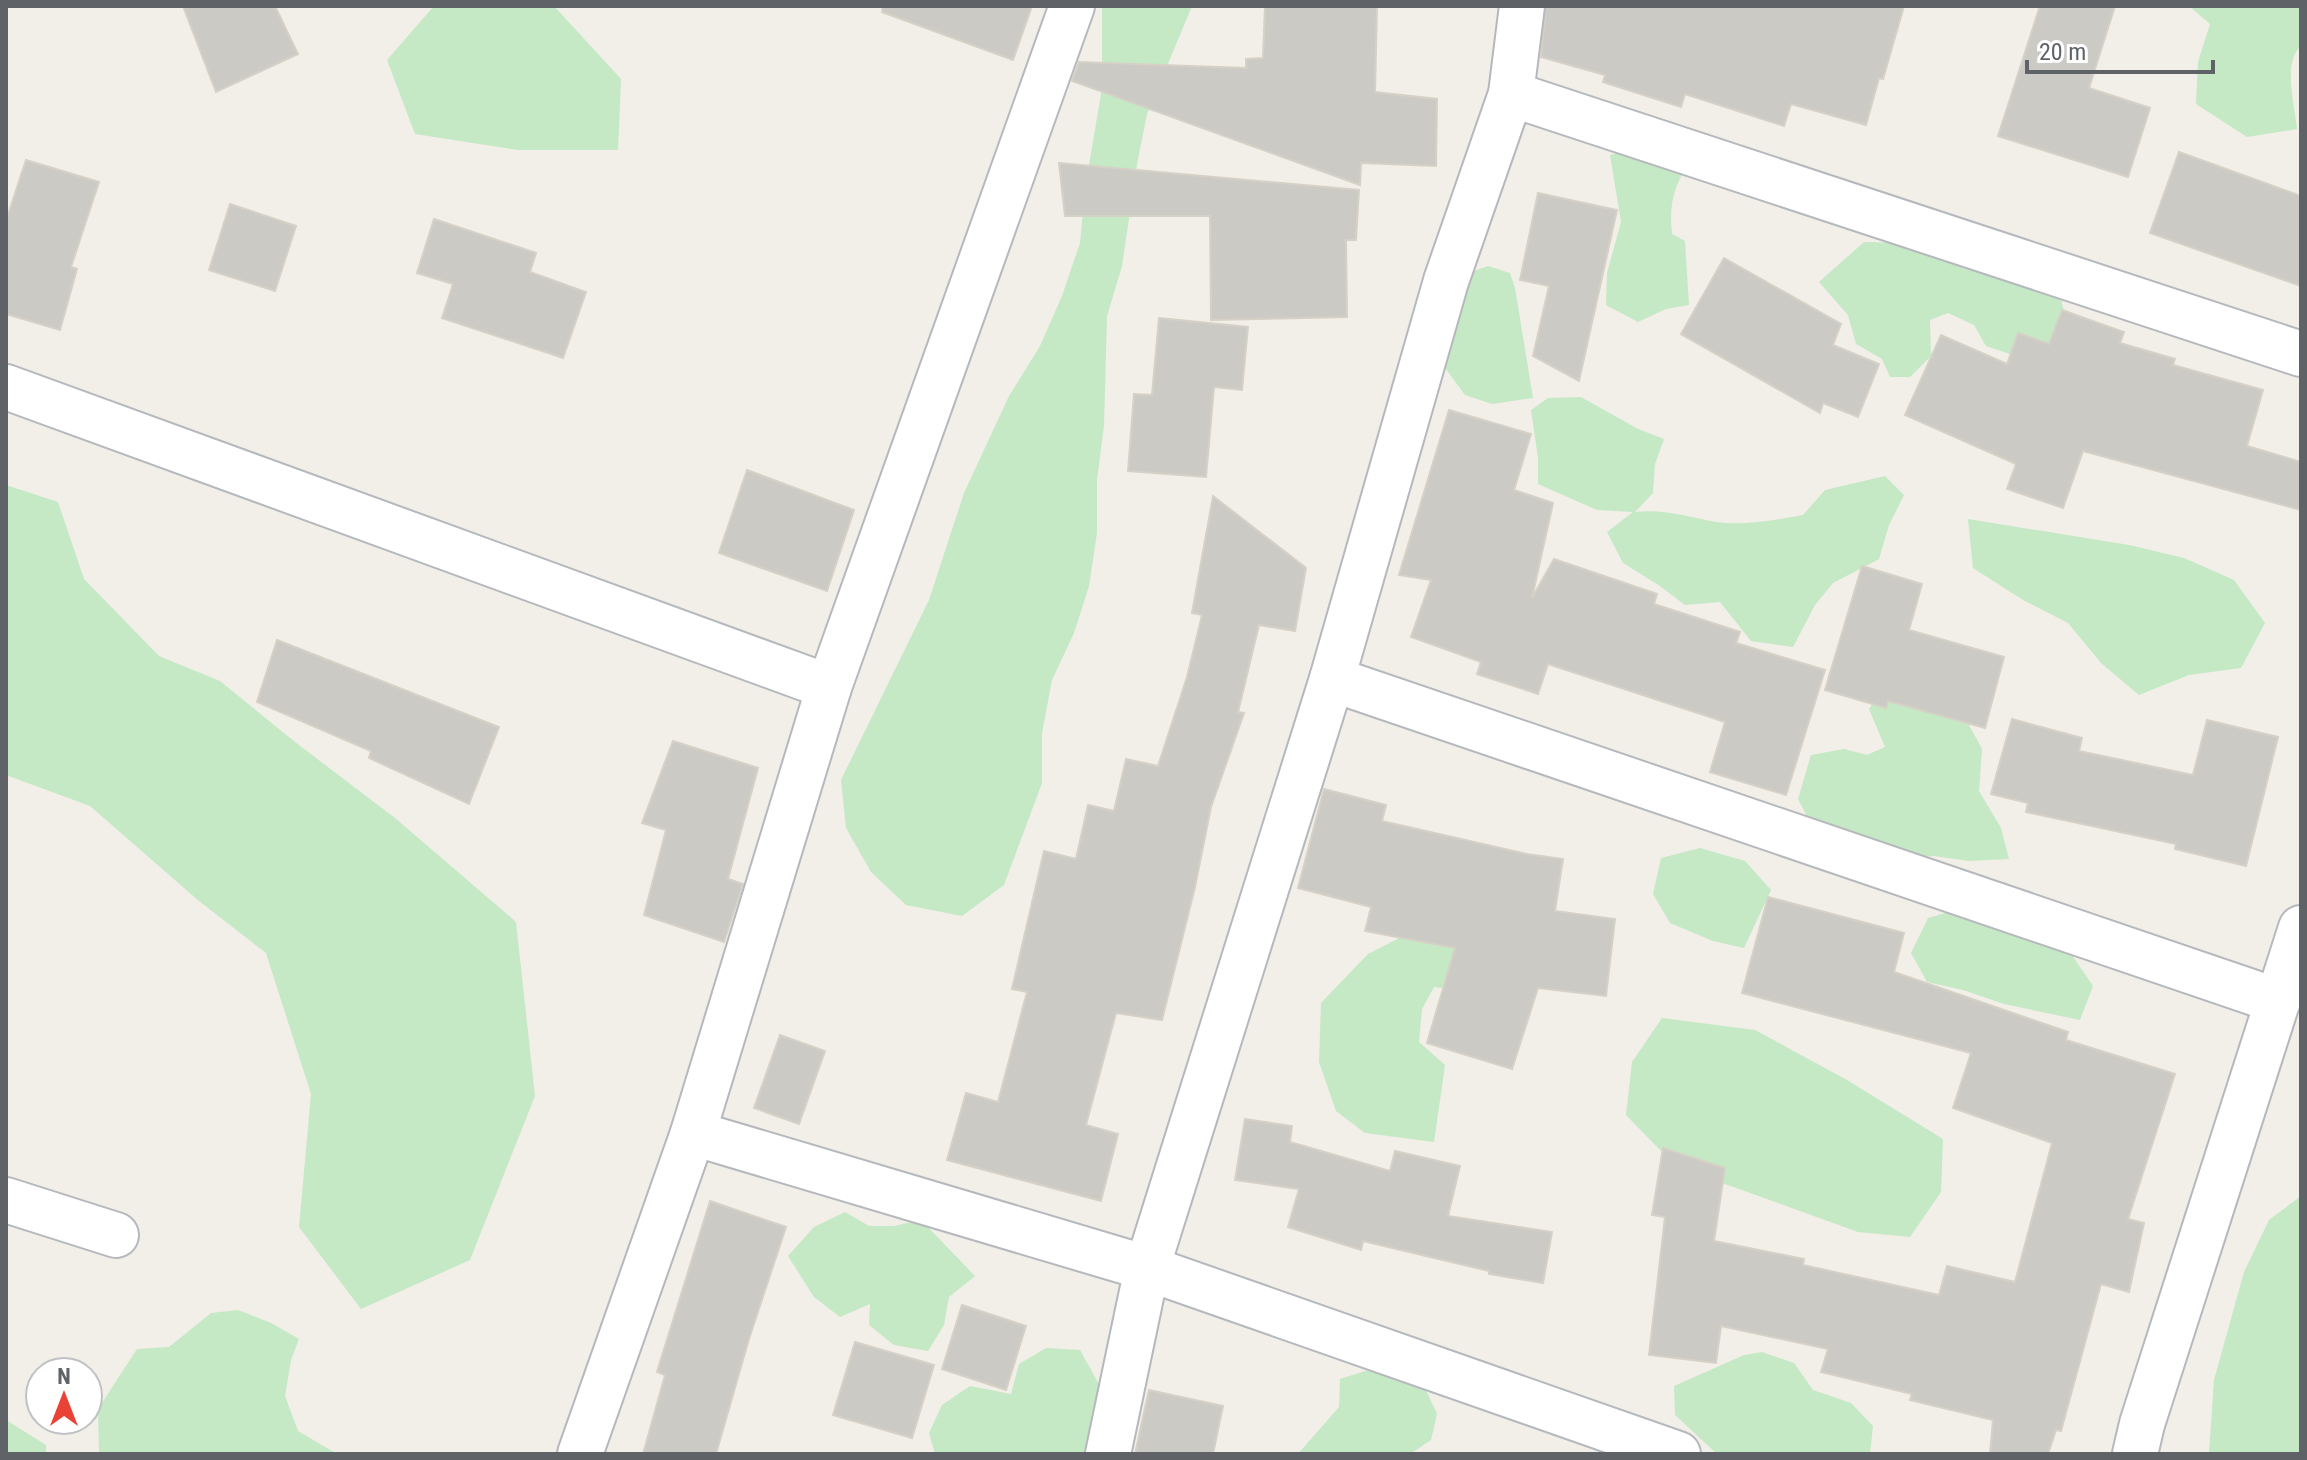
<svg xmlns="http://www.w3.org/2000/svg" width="2307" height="1460" font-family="'Roboto Condensed',sans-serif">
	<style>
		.green { fill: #c5e8c5 }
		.building { fill: #cccac5; stroke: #d6d1c6; stroke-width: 2 }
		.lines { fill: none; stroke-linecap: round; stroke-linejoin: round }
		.street-casing { stroke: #b5b8bc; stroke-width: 48 }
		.street { stroke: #fff; stroke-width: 44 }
	</style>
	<rect width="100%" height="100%" fill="#f1efe8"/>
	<g class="green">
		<polygon points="434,6 554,6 621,79 618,150 518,150 415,134 387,60"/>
		<polygon points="1102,6 1192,6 1147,114 1137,164 1122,266 1107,316 1104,426 1097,480 1097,533 1089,586 1074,633 1052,680 1042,733 1042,783 1004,885 962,916 906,905 871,872 846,828 841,780 929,600 964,493 1009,396 1040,346 1062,296 1080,243 1085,189 1102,88"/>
		<path d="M2189,6H2301V46C2282,63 2295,106 2297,129L2247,137L2196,104L2198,62L2210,24Z"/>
		<path d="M1644,147L1687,166C1673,188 1669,207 1672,234L1685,241L1689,305L1666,309L1638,322L1606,305L1607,273L1621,222L1610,155Z"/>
		<polygon points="1864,242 1902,243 1952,257 1962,268 1984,274 2001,266 2061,299 2073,352 2040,364 1986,346 1974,325 1948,313 1930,320 1931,356 1910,377 1890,377 1882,359 1856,344 1848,315 1819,282"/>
		<polygon points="1488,266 1510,273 1515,288 1533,398 1492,404 1465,395 1443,365 1446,281"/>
		<path d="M1581,397L1638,429L1664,439L1655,464L1653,493L1635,512C1665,509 1688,517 1716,522C1745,526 1774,520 1803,515L1825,490L1885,476L1904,495L1889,525L1879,559L1833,583L1815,605L1793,647L1751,641L1720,602L1685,605L1660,586L1623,563L1607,532L1633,512L1597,510L1538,484V458L1531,410L1548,398Z"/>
		<polygon points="6,485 58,502 84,579 159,656 220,681 295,742 395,818 516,922 535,1096 470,1260 361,1309 299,1227 311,1094 266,953 199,901 90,806 6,775"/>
		<polygon points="1968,519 2129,545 2184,558 2234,580 2265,623 2241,668 2189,675 2139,695 2101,663 2068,623 2023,600 1973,568"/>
		<polygon points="1920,635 1982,749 1979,791 2001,828 2009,859 1969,861 1934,856 1912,857 1811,824 1798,799 1811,755 1844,749 1867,755 1885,747 1869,709"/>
		<polygon points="1700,848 1745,861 1771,890 1744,948 1713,941 1670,923 1653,894 1661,858"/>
		<polygon points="1956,910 2057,933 2093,986 2080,1020 2004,1004 1963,990 1927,982 1911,953 1928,918"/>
		<polygon points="1415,930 1464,937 1472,992 1434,987 1422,1009 1419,1042 1445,1065 1434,1142 1365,1133 1336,1111 1319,1062 1321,1003 1368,954"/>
		<polygon points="1662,1018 1755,1030 1847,1080 1943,1139 1941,1192 1910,1237 1858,1232 1714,1180 1662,1152 1626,1115 1632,1062"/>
		<polygon points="2301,1196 2301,1454 2209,1454 2214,1380 2244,1272 2269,1220"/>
		<polygon points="845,1212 869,1226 894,1226 921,1220 975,1276 949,1297 944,1325 928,1351 894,1345 869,1325 870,1304 840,1317 814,1297 788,1256 814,1227"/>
		<polygon points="238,1310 271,1323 299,1339 291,1360 285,1396 298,1431 337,1454 99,1454 98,1409 137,1349 169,1347 211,1313"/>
		<polygon points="1046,1348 1080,1350 1105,1395 1093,1454 935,1454 929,1433 942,1405 970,1386 1011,1394 1019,1364"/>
		<polygon points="1762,1352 1794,1363 1813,1390 1851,1403 1873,1426 1870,1454 1717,1454 1675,1415 1674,1386 1744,1355"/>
		<polygon points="1378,1367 1424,1386 1437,1414 1431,1440 1410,1454 1298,1454 1339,1407 1340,1379"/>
		<polygon points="6,1420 46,1445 46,1454 6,1454"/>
	</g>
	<g class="building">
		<polygon points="183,6 275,6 298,54 216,92"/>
		<polygon points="883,6 1032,6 1013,60 882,12"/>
		<polygon points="1265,6 1377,6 1375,92 1437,99 1436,166 1361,163 1360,185 1072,81 1079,62 1246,68 1246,59 1263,58"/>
		<polygon points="1546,6 1904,6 1883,79 1879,78 1866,125 1791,104 1784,126 1685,94 1681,107 1603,82 1605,75 1541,57"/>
		<polygon points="2040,6 2115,6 2089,88 2150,108 2128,177 1998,136"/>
		<polygon points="2179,152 2301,196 2301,286 2150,233"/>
		<polygon points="26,160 99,182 71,267 77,269 60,330 6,314 6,221"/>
		<polygon points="1059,163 1359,190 1356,240 1346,240 1347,317 1211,320 1210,216 1065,216"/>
		<polygon points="1538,193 1617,210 1579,381 1533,356 1549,286 1520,280"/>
		<polygon points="230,204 296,226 275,291 209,270"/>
		<polygon points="434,219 536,253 530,272 586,292 563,358 442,318 453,284 417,273"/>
		<polygon points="1724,258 1841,324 1833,345 1879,364 1858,417 1823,403 1820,413 1681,334"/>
		<polygon points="2062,310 2124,332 2120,343 2175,359 2173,365 2263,390 2247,446 2301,462 2301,510 2083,451 2063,508 2007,489 2016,464 1905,415 1941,335 2007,364 2018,333 2049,344"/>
		<polygon points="1159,318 1248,327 1242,390 1214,387 1206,477 1128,471 1134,394 1152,395"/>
		<polygon points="1449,410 1531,434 1514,490 1553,503 1532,598 1554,559 1657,594 1654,604 1740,632 1736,643 1825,670 1786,795 1710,772 1725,722 1548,664 1538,694 1477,674 1481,662 1411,637 1431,580 1399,575"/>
		<polygon points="747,470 854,510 827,591 719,553"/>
		<polygon points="1213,496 1306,568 1295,631 1259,625 1238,712 1244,713 1211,807 1195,887 1162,1020 1116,1013 1086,1125 1118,1134 1101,1201 947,1160 966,1093 998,1102 1027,992 1012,989 1044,851 1076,859 1088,805 1114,811 1126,759 1158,766 1187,677 1202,615 1192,613"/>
		<polygon points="1862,566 1922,584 1909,630 2004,657 1985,728 1888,701 1886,708 1825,690"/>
		<polygon points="277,640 499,727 469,804 369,758 371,751 257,702"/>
		<polygon points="2012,719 2082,738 2079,751 2193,775 2207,720 2278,737 2246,866 2175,849 2176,844 2026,812 2028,803 1991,794"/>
		<polygon points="673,741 758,768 728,879 743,884 724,942 644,915 666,830 642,823"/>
		<polygon points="1324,789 1386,805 1382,821 1527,854 1563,859 1555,911 1615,919 1606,996 1538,988 1512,1069 1427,1043 1455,948 1365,931 1371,907 1298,888"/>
		<polygon points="1768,897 1904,933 1894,972 2068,1032 2066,1040 2175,1074 2128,1219 2144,1223 2129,1292 2101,1284 2061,1431 2056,1430 2048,1454 1990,1454 1993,1420 1910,1400 1912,1394 1821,1372 1828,1349 1721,1326 1716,1363 1649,1355 1665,1217 1652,1215 1663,1148 1725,1168 1714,1241 1804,1259 1803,1265 1939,1295 1947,1266 2015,1282 2052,1143 1953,1108 1971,1053 1742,993"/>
		<polygon points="780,1035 825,1051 799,1124 754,1108"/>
		<polygon points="1245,1119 1292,1126 1290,1142 1390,1171 1395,1151 1460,1166 1448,1216 1552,1232 1543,1283 1489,1274 1489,1271 1363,1241 1361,1250 1288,1227 1299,1189 1235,1180"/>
		<polygon points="710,1201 786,1227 749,1339 716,1454 643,1454 665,1375 657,1372"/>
		<polygon points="962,1305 1026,1326 1006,1390 942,1369"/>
		<polygon points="855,1342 934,1365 912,1438 833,1415"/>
		<polygon points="1149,1390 1223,1406 1213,1454 1135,1454"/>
	</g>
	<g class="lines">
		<defs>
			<g id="street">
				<polyline points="1511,94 2301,354"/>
				<polyline points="6,387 829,687"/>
				<polyline points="1332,679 2278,1001"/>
				<polyline points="693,1133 1147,1268 1678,1454"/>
				<polyline points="6,1200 116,1235"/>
				<polyline points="580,1454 693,1133 829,687 1072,6"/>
				<polyline points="1108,1454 1147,1268 1332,679 1446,281 1511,94 1522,6"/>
				<polyline points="2135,1454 2142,1424 2301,928"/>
			</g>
		</defs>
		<use href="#street" class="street-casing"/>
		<use href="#street" class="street"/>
	</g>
	<rect width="2307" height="1460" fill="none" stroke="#5f6368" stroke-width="16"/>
	<g transform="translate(64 1396)"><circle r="38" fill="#ffffff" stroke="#bfc1c3" stroke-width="2"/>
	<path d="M0-6L14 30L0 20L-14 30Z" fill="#ea4335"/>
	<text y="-12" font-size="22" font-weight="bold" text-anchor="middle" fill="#5f6368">N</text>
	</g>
	<path d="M2027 60v12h186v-12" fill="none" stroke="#5f6368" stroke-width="4"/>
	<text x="2039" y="60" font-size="24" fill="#5f6368" stroke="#ffffff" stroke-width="6" paint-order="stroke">20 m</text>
</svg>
